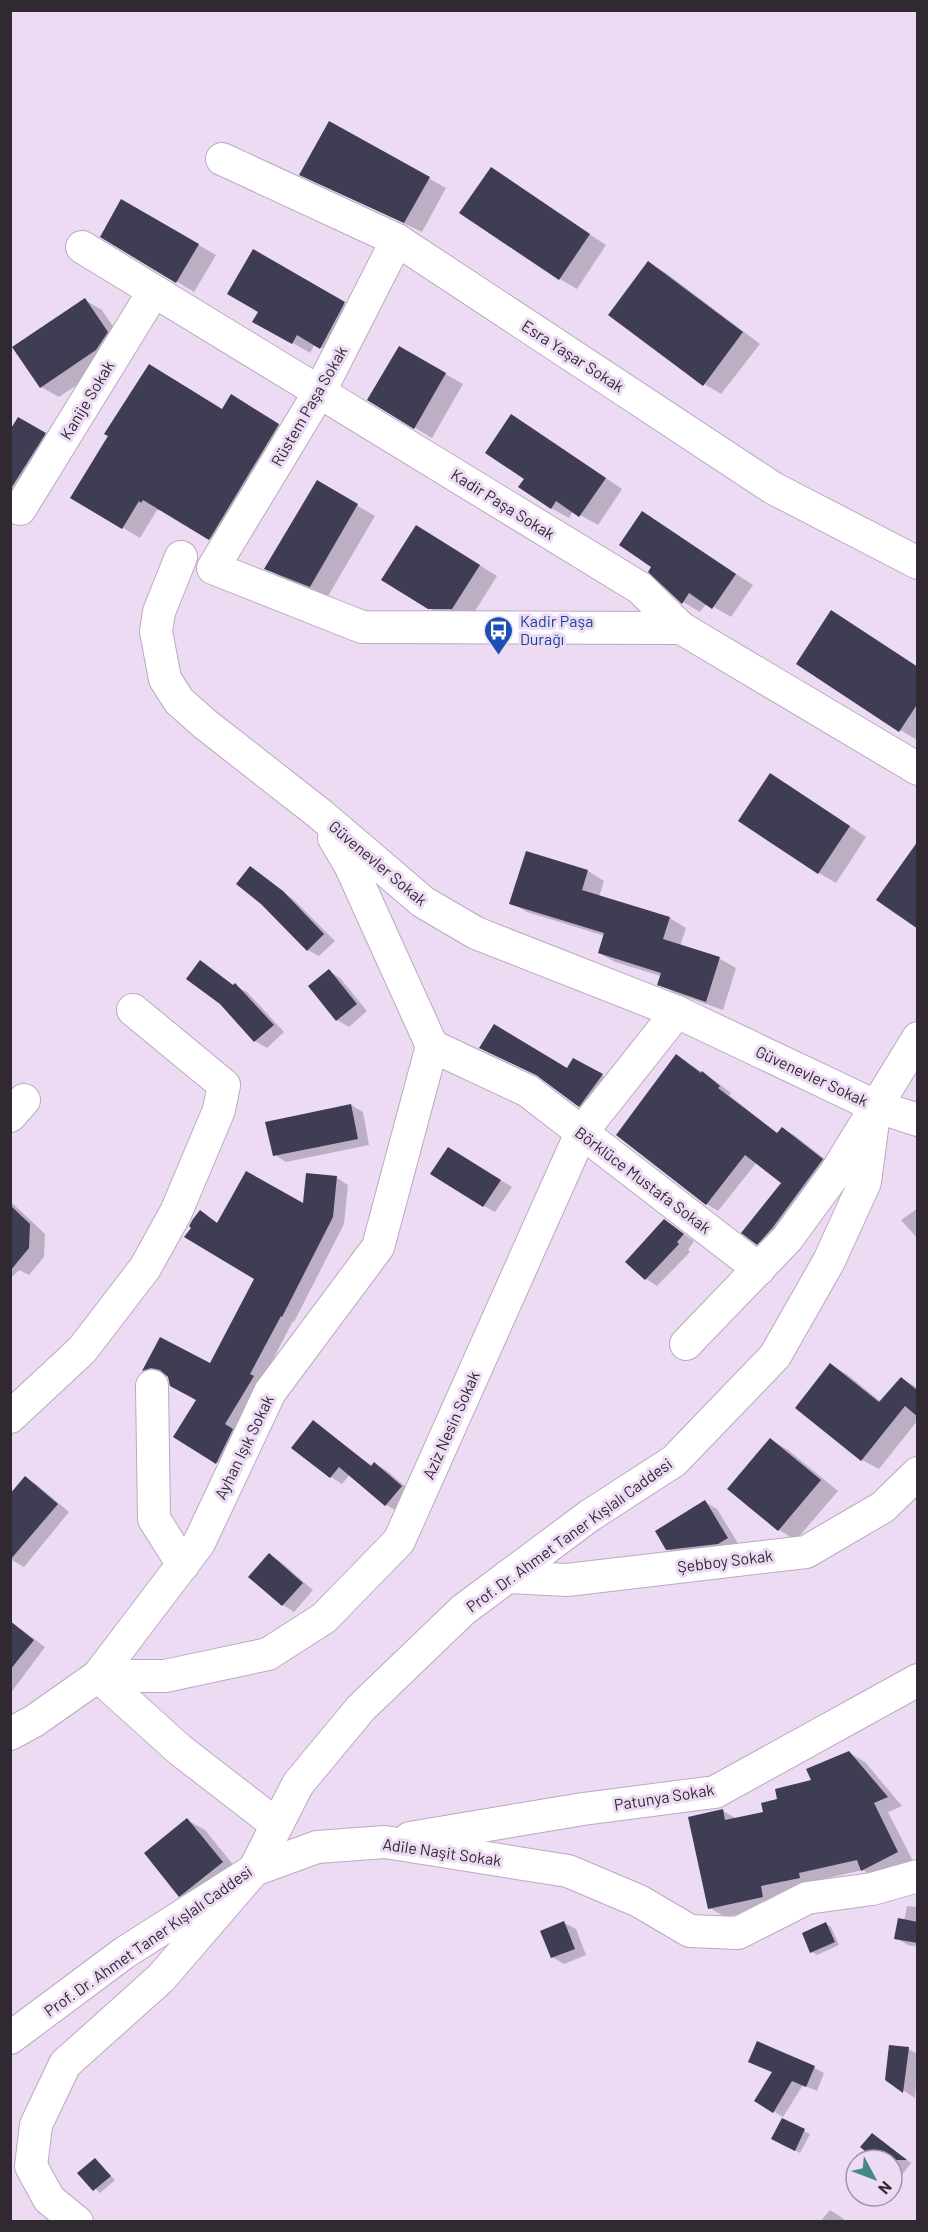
<svg xmlns="http://www.w3.org/2000/svg" width="928" height="2232" font-family="Barlow,sans-serif">
	<style>
		.shadow { fill: #0003 }
		.building { fill: #3e3d53 }
		.lines { fill: none; stroke-linecap: round; stroke-linejoin: round }
		.minor-casing { stroke: #baa9c0; stroke-width: 34 }
		.minor { stroke: #fff; stroke-width: 32 }
		.labels { text-anchor: middle; stroke-width: 6; stroke-linejoin: round; paint-order: stroke }
		.street-label { font-size: 16px; fill: #302932; stroke: #eddbf4 }
		.transit-label { font-size: 16px; fill: #164399; stroke: #eddbf4; text-anchor: start }
	</style>
	<rect width="100%" height="100%" fill="#eddbf4"/>
	<g class="shadow">
		<polygon points="330,123 446,188 422,232 301,174"/>
		<polygon points="491,169 606,245 577,289 560,279"/>
		<polygon points="122,201 216,255 194,292 102,236"/>
		<polygon points="254,251 362,314 338,357 315,344 310,353 254,321 260,312"/>
		<polygon points="648,263 666,273 760,344 721,394 704,384"/>
		<polygon points="85,300 102,310 124,343 114,360 59,397 41,387 14,348"/>
		<polygon points="400,348 463,384 432,438 369,400"/>
		<polygon points="249,406 296,435 227,549 160,509 159,511 157,510 140,538 72,497 110,436"/>
		<polygon points="18,419 56,441 23,495 10,488"/>
		<polygon points="529,426 622,489 598,525 573,511 569,518 551,508 526,479"/>
		<polygon points="317,482 375,516 328,596 283,578 266,568"/>
		<polygon points="642,513 753,585 731,617 707,603 700,612 683,602 653,567"/>
		<polygon points="434,537 497,576 470,619 447,618 429,608"/>
		<polygon points="918,667 918,739 917,740 900,730"/>
		<polygon points="788,785 866,837 836,883 819,873"/>
		<polygon points="527,853 588,871 604,881 599,897 670,918 686,928 680,946 720,959 736,968 723,1010 675,993 659,984 661,976 615,962 599,953 605,936 527,912 511,903"/>
		<polygon points="251,868 294,900 335,941 319,956 308,950"/>
		<polygon points="201,962 234,986 247,992 284,1032 267,1048 255,1041 221,1003"/>
		<polygon points="329,971 340,978 367,1011 349,1027 337,1020"/>
		<polygon points="481,1048 568,1070 574,1060 618,1084 595,1115 579,1106 543,1078"/>
		<polygon points="677,1056 714,1080 731,1093 729,1095 778,1134 782,1129 794,1135 834,1166 769,1250 758,1243 783,1182 757,1162 718,1211 707,1204 618,1134"/>
		<polygon points="351,1105 363,1112 369,1145 286,1162 275,1155"/>
		<polygon points="460,1156 512,1187 495,1212 484,1206"/>
		<polygon points="337,1178 348,1185 344,1224 294,1322 293,1321 261,1382 228,1469 175,1436 198,1400 167,1375 155,1377 144,1370 161,1339 211,1365 256,1278 200,1212 219,1224 305,1206"/>
		<polygon points="10,1201 45,1234 44,1257 29,1275 19,1270 10,1279"/>
		<polygon points="918,1208 918,1239 901,1220"/>
		<polygon points="665,1221 694,1241 688,1250 690,1252 657,1286 646,1279 627,1261"/>
		<polygon points="831,1365 848,1375 881,1402 902,1379 918,1388 918,1420 879,1469 862,1460 797,1408"/>
		<polygon points="313,1422 372,1466 375,1464 386,1470 413,1493 397,1511 386,1505 350,1474 342,1484 331,1477"/>
		<polygon points="771,1440 788,1450 838,1491 796,1540 779,1530 729,1489"/>
		<polygon points="26,1478 37,1485 69,1512 24,1567 10,1559"/>
		<polygon points="705,1502 717,1509 739,1545 679,1556 667,1549"/>
		<polygon points="269,1555 281,1562 313,1590 294,1612 283,1605 250,1577"/>
		<polygon points="10,1621 45,1647 10,1694"/>
		<polygon points="849,1753 865,1762 902,1806 888,1812 913,1861 877,1879 863,1870 814,1881 815,1886 775,1895 778,1906 725,1917 710,1908 723,1811 737,1819 764,1813 779,1800 813,1781"/>
		<polygon points="187,1820 205,1830 239,1872 197,1906 180,1895"/>
		<polygon points="907,1906 918,1907 918,1947 908,1945 896,1938 904,1921"/>
		<polygon points="564,1923 576,1929 586,1955 564,1964 552,1957"/>
		<polygon points="826,1924 831,1927 839,1945 817,1955 812,1952"/>
		<polygon points="908,2049 918,2054 915,2098 886,2079"/>
		<polygon points="760,2067 814,2068 824,2073 817,2091 803,2085 783,2117 773,2111 773,2073"/>
		<polygon points="782,2120 810,2134 800,2153 778,2142"/>
		<polygon points="872,2134 911,2163 901,2176 892,2170 892,2160 878,2160"/>
		<polygon points="95,2160 115,2180 100,2193 79,2173"/>
		<polygon points="830,2210 841,2217 847,2222 820,2222"/>
	</g>
	<g class="building">
		<polygon points="329,121 430,177 404,223 299,175"/>
		<polygon points="491,167 590,234 559,280 459,213"/>
		<polygon points="121,199 199,244 176,283 100,237"/>
		<polygon points="253,249 345,302 320,349 297,335 292,344 252,322 258,312 227,294"/>
		<polygon points="648,261 743,332 703,386 608,315"/>
		<polygon points="85,298 108,332 96,350 40,388 12,347"/>
		<polygon points="399,346 446,373 414,429 367,400"/>
		<polygon points="149,364 222,409 231,394 279,424 209,540 143,500 141,503 139,501 122,529 70,498 108,436 104,434"/>
		<polygon points="511,414 606,478 579,517 556,501 551,509 518,487 524,479 485,453"/>
		<polygon points="18,417 46,433 10,490 10,430"/>
		<polygon points="317,480 358,504 310,587 264,569"/>
		<polygon points="642,511 736,574 712,609 689,593 682,604 648,572 651,567 619,545"/>
		<polygon points="416,525 480,565 452,609 428,609 381,580"/>
		<polygon points="831,610 918,667 918,703 899,732 796,664"/>
		<polygon points="770,773 850,826 818,874 738,821"/>
		<polygon points="918,841 918,929 876,900"/>
		<polygon points="526,851 588,870 582,890 670,917 663,939 720,957 706,1002 657,985 661,973 598,953 604,933 509,904"/>
		<polygon points="250,866 283,891 324,934 307,951 261,904 236,884"/>
		<polygon points="200,960 233,985 235,983 274,1025 254,1042 220,1004 186,979"/>
		<polygon points="329,969 357,1004 336,1021 308,986"/>
		<polygon points="494,1024 567,1068 573,1058 603,1074 579,1107 536,1075 479,1048"/>
		<polygon points="676,1054 701,1073 702,1071 720,1086 718,1088 777,1133 782,1127 823,1159 773,1227 757,1245 741,1233 781,1183 745,1155 706,1205 616,1135"/>
		<polygon points="351,1104 358,1139 273,1156 265,1122"/>
		<polygon points="448,1147 501,1180 483,1207 430,1174"/>
		<polygon points="246,1171 303,1203 306,1173 337,1176 333,1217 282,1317 281,1316 250,1374 254,1376 225,1424 233,1429 216,1464 173,1437 196,1400 170,1386 168,1377 160,1370 151,1368 142,1371 160,1337 210,1363 254,1279 184,1237 191,1228 189,1226 193,1219 200,1210 217,1223"/>
		<polygon points="10,1205 30,1224 29,1248 10,1271"/>
		<polygon points="664,1219 684,1234 677,1242 679,1244 645,1280 625,1262"/>
		<polygon points="830,1363 879,1402 901,1377 918,1391 918,1417 905,1406 861,1461 795,1408"/>
		<polygon points="313,1420 371,1466 374,1462 402,1486 385,1506 339,1467 330,1478 291,1448"/>
		<polygon points="770,1438 821,1480 778,1531 727,1489"/>
		<polygon points="25,1476 58,1504 10,1560 10,1494"/>
		<polygon points="705,1500 728,1538 718,1544 666,1550 655,1531"/>
		<polygon points="269,1553 303,1583 282,1606 248,1577"/>
		<polygon points="10,1621 34,1640 10,1670"/>
		<polygon points="849,1751 888,1797 874,1803 898,1852 861,1871 857,1860 799,1873 800,1878 761,1886 763,1897 708,1909 688,1817 723,1809 725,1820 763,1812 761,1803 777,1799 775,1789 811,1780 806,1769"/>
		<polygon points="187,1818 223,1862 179,1897 144,1853"/>
		<polygon points="898,1918 918,1922 918,1943 894,1939"/>
		<polygon points="564,1921 575,1949 551,1958 540,1931"/>
		<polygon points="826,1922 835,1942 810,1953 802,1933"/>
		<polygon points="757,2041 815,2066 806,2087 792,2081 773,2113 754,2101 772,2072 748,2062"/>
		<polygon points="889,2045 909,2047 903,2093 885,2080"/>
		<polygon points="782,2118 805,2129 795,2151 771,2139"/>
		<polygon points="872,2133 907,2160 876,2160 860,2147"/>
		<polygon points="95,2158 111,2176 93,2191 77,2173"/>
	</g>
	<g class="lines">
		<defs>
			<g id="minor">
				<polyline points="222,159 397,240 773,488 918,563"/>
				<polyline points="397,240 320,391 213,568 362,627 681,628"/>
				<polyline points="82,247 640,588 681,628 918,769"/>
				<polyline points="20,509 154,291"/>
				<polyline points="181,557 159,612 156,631 165,679 179,701 205,724 320,814 423,902 476,933 677,1012 875,1106 918,1120"/>
				<polyline points="334,838 350,865 432,1046"/>
				<polyline points="432,1046 528,1091 759,1269"/>
				<polyline points="10,1116 24,1100"/>
				<polyline points="686,1344 787,1239 836,1172 918,1038"/>
				<polyline points="152,1386 154,1519 183,1565"/>
				<polyline points="10,1417 82,1350 145,1268 176,1212 219,1110 224,1085 133,1010"/>
				<polyline points="507,1577 567,1580 806,1552 883,1507 918,1473"/>
				<polyline points="98,1676 165,1676 268,1654 324,1618 399,1541 581,1133 677,1012"/>
				<polyline points="98,1676 180,1750 277,1825"/>
				<polyline points="10,1734 34,1721 98,1676 199,1543 270,1392 378,1247 432,1046"/>
				<polyline points="410,1838 583,1809 715,1792 918,1680"/>
				<polyline points="10,2038 124,1953 254,1870 298,1784 361,1708 463,1610 589,1516 674,1461 775,1356 829,1261 865,1182 875,1106"/>
				<polyline points="77,2222 49,2199 31,2166 36,2125 65,2064 161,1978 254,1870 317,1847 385,1842 568,1871 639,1901 690,1931 738,1933 807,1898 872,1889 918,1876"/>
			</g>
		</defs>
		<use href="#minor" class="minor-casing"/>
		<use href="#minor" class="minor"/>
	</g>
	<defs>
		<symbol id="bus-pin" viewBox="-11 -11 22 30"><path d="M0 17L-7.5 6A9.5 9.5 0 1 1 7.5 6Z" fill="#1a4fb4" stroke="#eddbf4"/><path d="M-5-6H5V4H4V6H2V4H-2V6H-4V4H-5ZM-3.5-4V0h7V-4ZM-3.5 1.2v1.5H-2V1.2ZM2 1.2v1.5H3.5V1.2Z" fill="#fff"/></symbol>
	</defs>
	<g fill-rule="evenodd">
		<use href="#bus-pin" x="482" y="614" width="33" height="45"/>
	</g>
	<g class="labels">
		<g class="street-label">
			<text transform="translate(573 356) rotate(33)" y="6">Esra Yaşar Sokak</text>
			<text transform="translate(87 400) rotate(-59)" y="6">Kanije Sokak</text>
			<text transform="translate(309 406) rotate(-60)" y="6">Rüstem Paşa Sokak</text>
			<text transform="translate(503 504) rotate(32)" y="6">Kadir Paşa Sokak</text>
			<text transform="translate(378 863) rotate(40)" y="6">Güvenevler Sokak</text>
			<text transform="translate(812 1076) rotate(25)" y="6">Güvenevler Sokak</text>
			<text transform="translate(643 1180) rotate(37)" y="6">Börklüce Mustafa Sokak</text>
			<text transform="translate(451 1425) rotate(-66)" y="6">Aziz Nesin Sokak</text>
			<text transform="translate(244 1447) rotate(-64)" y="6">Ayhan Işık Sokak</text>
			<text transform="translate(569 1535) rotate(-36)" y="6">Prof. Dr. Ahmet Taner Kışlalı Caddesi</text>
			<text transform="translate(725 1561) rotate(-7)" y="6">Şebboy Sokak</text>
			<text transform="translate(664 1797) rotate(-9)" y="6">Patunya Sokak</text>
			<text transform="translate(442 1852) rotate(8)" y="6">Adile Naşit Sokak</text>
			<text transform="translate(148 1941) rotate(-35)" y="6">Prof. Dr. Ahmet Taner Kışlalı Caddesi</text>
		</g>
		<g class="transit-label">
			<text x="520" y="627">Kadir Paşa<tspan x="520" dy="18">Durağı</tspan></text>
		</g>
	</g>
	<rect width="928" height="2232" fill="none" stroke="#302932" stroke-width="24"/>
	<g transform="translate(874 2178) rotate(131)"><circle r="28" fill="#eddbf4" stroke="#a194a6" stroke-width="1.5"/>
	<path d="M0-4.5L10 22L0 15L-10 22Z" fill="#438a87"/>
	<text y="-9" font-size="16" font-weight="bold" text-anchor="middle" fill="#302932">N</text>
	</g>
</svg>
